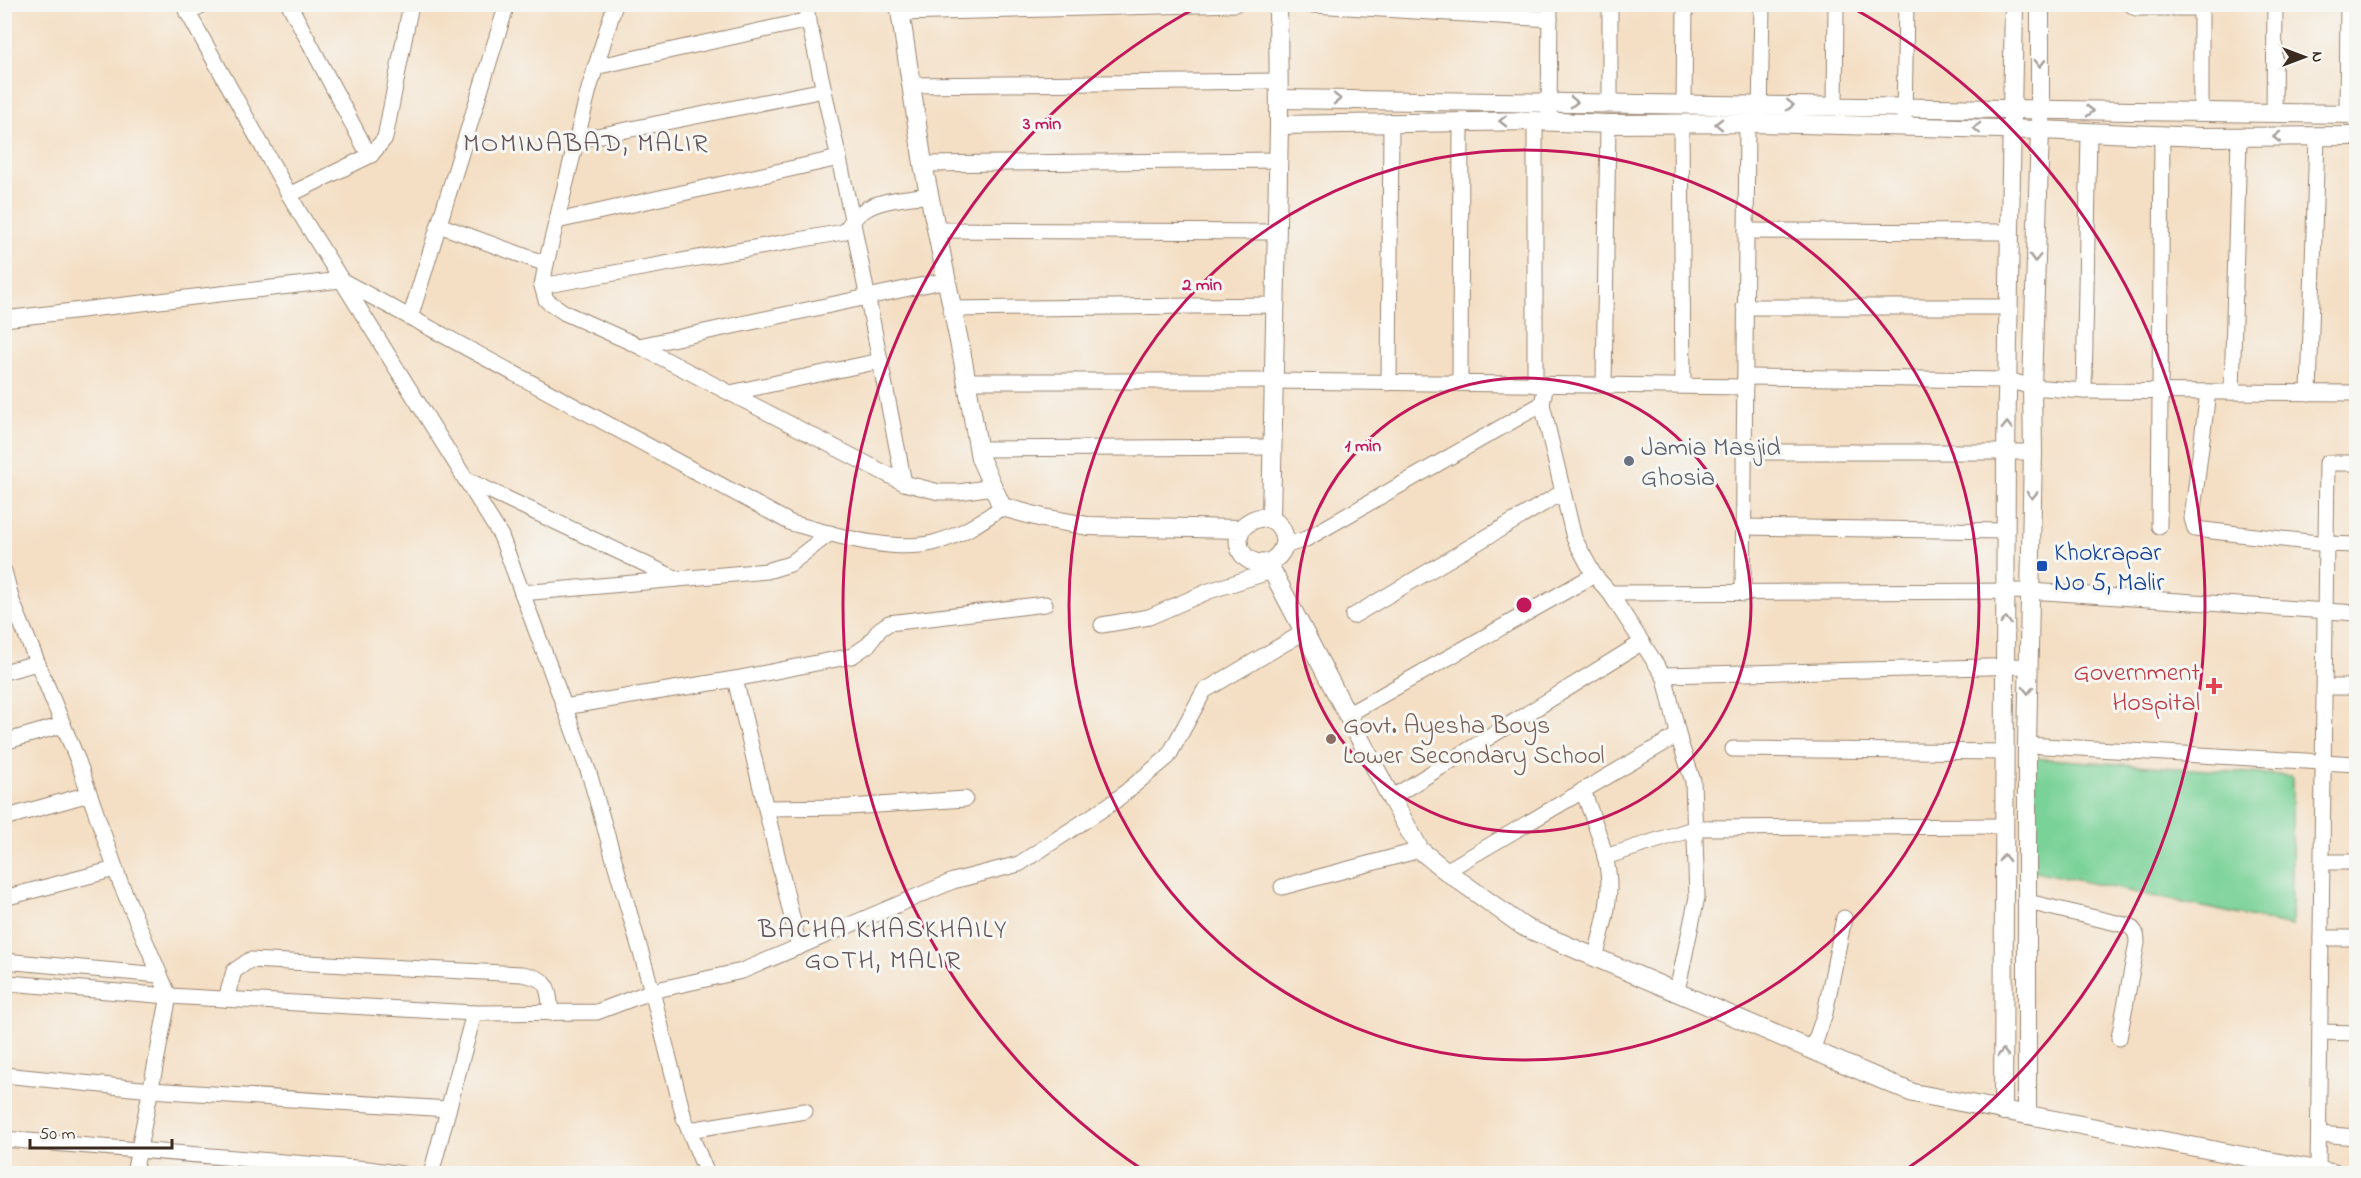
<svg xmlns="http://www.w3.org/2000/svg" width="2361" height="1178" font-family="'Indie Flower',sans-serif">
	<style>
		.green { fill: #79d297; stroke: #5a7e5a; stroke-width: 1.5 }
		.lines { fill: none; stroke-linecap: round; stroke-linejoin: round }
		.minor-casing { stroke: #988471; stroke-width: 17 }
		.tertiary-casing { stroke: #988471; stroke-width: 20 }
		.minor { stroke: #fff; stroke-width: 15 }
		.tertiary { stroke: #fff; stroke-width: 18 }
		.oneway { stroke: #a79f9a }
		.ring { fill: none; stroke: #c2185b; stroke-width: 3 }
		.worship-dot { fill: #6b7280; stroke: #f6f6f2; stroke-width: 2 }
		.transit-dot { fill: #1a4fb4; stroke: #f6f6f2; stroke-width: 2 }
		.health-dot { fill: #e0444e; stroke: #f6f6f2; stroke-width: 2 }
		.education-dot { fill: #8d6e63; stroke: #f6f6f2; stroke-width: 2 }
		.labels { text-anchor: middle; stroke-width: 6; stroke-linejoin: round; paint-order: stroke }
		.worship-label { font-size: 26px; fill: #5b616d; stroke: #f6f6f2; text-anchor: start }
		.transit-label { font-size: 26px; fill: #164399; stroke: #f6f6f2; text-anchor: start }
		.health-label { font-size: 26px; fill: #be3a42; stroke: #f6f6f2; text-anchor: end }
		.education-label { font-size: 26px; fill: #785e54; stroke: #f6f6f2; text-anchor: start }
		.neighbourhood-label { font-size: 27px; letter-spacing: 1.5px; fill: #64545b; stroke: #f6f6f2 }
		.centre { fill: #c2185b; stroke: #f6f6f2; stroke-width: 3 }
		.ring-label { font-size: 18px; text-anchor: middle; font-weight: bold; fill: #c2185b; stroke: #f6f6f2; stroke-width: 6; stroke-linejoin: round; paint-order: stroke }
	</style>
	<rect width="100%" height="100%" fill="#f6f6f2"/>
	<filter id="ink" filterUnits="userSpaceOnUse"><feTurbulence type="fractalNoise" baseFrequency=".0167" numOctaves="2"/><feDisplacementMap in="SourceGraphic" scale="12" xChannelSelector="R" yChannelSelector="G"/><feConvolveMatrix kernelMatrix="1 2 1 2 8 2 1 2 1" color-interpolation-filters="sRGB"/></filter>
	<filter id="wash" filterUnits="userSpaceOnUse"><feTurbulence type="fractalNoise" baseFrequency=".008" numOctaves="4" result="noise"/><feDisplacementMap in="SourceGraphic" scale="24" xChannelSelector="R" yChannelSelector="G"/><feGaussianBlur stdDeviation="1.35" result="paint"/><feColorMatrix in="noise" values="0 0 0 0 0 0 0 0 0 0 0 0 0 0 0 0 0 1.4 0 .05"/><feComposite in="paint" operator="in"/></filter>
	<g filter="url(#wash)">
		<rect width="100%" height="100%" fill="#f4dfc4"/>
		<polygon class="green" points="2034,758 2292,776 2292,926 2034,871"/>
	</g>
	<g filter="url(#ink)">
		<g class="lines">
			<defs>
				<g id="minor">
					<polyline points="183,4 299,212 501,536 589,773 652,991 684,1118 707,1174"/>
					<polyline points="289,4 364,146 371,155"/>
					<polyline points="615,4 589,89 546,264 542,286 546,300 565,313 639,346 904,483 939,492 959,492 993,487"/>
					<polyline points="805,4 853,223 904,483"/>
					<polyline points="1297,4 1550,19"/>
					<polyline points="2130,4 2136,8 2201,8"/>
					<polyline points="187,13 204,4"/>
					<polyline points="900,13 1235,4"/>
					<polyline points="595,67 809,20"/>
					<polyline points="911,85 1278,81"/>
					<polyline points="1610,102 1610,4"/>
					<polyline points="1684,105 1685,4"/>
					<polyline points="1835,105 1836,4"/>
					<polyline points="2201,111 2201,4"/>
					<polyline points="2274,113 2275,4"/>
					<polyline points="2347,113 2348,4"/>
					<polyline points="1760,115 1762,4"/>
					<polyline points="1904,118 1906,4"/>
					<polyline points="1535,121 1535,385"/>
					<polyline points="1549,121 1550,4"/>
					<polyline points="1681,124 1683,386"/>
					<polyline points="577,140 824,90"/>
					<polyline points="923,164 1278,160"/>
					<polyline points="289,195 371,155 385,138 411,4"/>
					<polyline points="557,221 839,158"/>
					<polyline points="439,225 546,264"/>
					<polyline points="937,230 1277,232"/>
					<polyline points="1746,231 2009,232"/>
					<path d="M542,286L843,232C850,226 855,215 863,211C880,199 909,198 929,195"/>
					<polyline points="1744,307 2008,307"/>
					<polyline points="953,309 1275,305"/>
					<polyline points="410,318 507,4"/>
					<path d="M4,319L341,280L791,523C833,534 889,553 933,543C958,537 981,522 1002,507"/>
					<polyline points="639,346 947,280"/>
					<polyline points="1745,377 2008,380 2032,387 2084,391 2356,393"/>
					<polyline points="967,381 1274,381 1745,387"/>
					<polyline points="1389,383 1391,122"/>
					<polyline points="1460,383 1461,122"/>
					<polyline points="1546,385 1542,404 1574,538 1594,575 1610,593 1665,678 1680,742 1693,781 1697,897 1677,991"/>
					<polyline points="1604,385 1608,124"/>
					<polyline points="2084,391 2089,133"/>
					<polyline points="2208,392 2192,518 2195,529 2326,544 2356,545"/>
					<polyline points="2232,392 2239,138"/>
					<polyline points="730,393 880,361"/>
					<polyline points="2309,393 2317,137"/>
					<polyline points="978,449 1273,447"/>
					<polyline points="1744,452 2033,452"/>
					<polyline points="465,479 677,579"/>
					<polyline points="2159,526 2162,136"/>
					<polyline points="1743,527 2006,531"/>
					<polyline points="1284,546 1306,539 1542,404"/>
					<polyline points="4,571 12,601 78,761 120,882 169,996 134,1174"/>
					<polyline points="522,593 767,571 790,564 830,533"/>
					<polyline points="1610,593 2030,591 2356,613"/>
					<polyline points="1743,594 1747,124"/>
					<polyline points="1353,616 1563,492"/>
					<polyline points="1102,625 1149,617 1209,591 1272,571"/>
					<polyline points="4,672 37,663"/>
					<polyline points="1663,675 2029,666"/>
					<polyline points="735,679 799,947"/>
					<polyline points="2325,687 2356,687"/>
					<polyline points="564,707 735,679 852,656 868,645 880,629 889,623 1045,604"/>
					<polyline points="1347,715 1594,575"/>
					<polyline points="4,742 63,725"/>
					<polyline points="2027,745 2356,764"/>
					<polyline points="1733,749 2005,752"/>
					<path d="M1583,790C1593,821 1610,856 1609,889C1608,913 1601,935 1595,958"/>
					<polyline points="1391,798 1641,643"/>
					<polyline points="766,808 849,807 965,799"/>
					<polyline points="4,818 89,794"/>
					<polyline points="1605,857 1696,828 2004,826"/>
					<polyline points="2322,862 2356,862"/>
					<polyline points="1446,871 1678,735"/>
					<polyline points="1282,887 1420,850"/>
					<polyline points="4,898 115,869"/>
					<path d="M2028,902L2129,926C2136,931 2137,935 2137,943L2119,1038"/>
					<polyline points="2321,938 2356,938"/>
					<polyline points="4,961 160,975"/>
					<polyline points="8,983 169,996 474,1013 597,1012 652,991 742,971 953,881 1019,864 1115,801 1168,757 1204,691 1304,632"/>
					<path d="M226,999L234,971L250,960L522,974C550,979 548,987 551,1013"/>
					<polyline points="2320,1032 2356,1033"/>
					<polyline points="1812,1051 1825,1013 1844,918"/>
					<polyline points="4,1075 151,1090 448,1109"/>
					<polyline points="689,1130 805,1111"/>
					<polyline points="2319,1134 2356,1137"/>
					<polyline points="4,1139 368,1169 402,1174"/>
					<polyline points="2318,1170 2327,463 2356,463"/>
					<polyline points="431,1174 474,1013"/>
				</g>
				<g id="tertiary">
					<path d="M899,4L923,164L963,361L980,458L1002,507L1043,518L1088,526L1241,529C1272,496 1305,545 1268,563C1246,566 1233,549 1241,529"/>
					<polyline points="1279,99 2356,114"/>
					<polyline points="1279,125 1535,121 1608,124 1760,123 2040,130 2200,137 2356,136"/>
					<polyline points="1271,519 1279,125 1278,4"/>
					<polyline points="1268,563 1391,798 1420,850 1446,871 1524,927 1913,1093 2337,1174"/>
					<polyline points="2003,1111 2006,452 2014,4"/>
					<polyline points="2027,1115 2027,745 2033,452 2032,387 2040,130 2040,4"/>
				</g>
			</defs>
			<use href="#minor" class="minor-casing"/>
			<use href="#tertiary" class="tertiary-casing"/>
			<use href="#minor" class="minor"/>
			<use href="#tertiary" class="tertiary"/>
		</g>
		<defs><path id="oneway-chevron" d="M-2-3.5L2.5 0L-2 3.5" fill="none" stroke-width="1.6" stroke-linecap="round" stroke-linejoin="round" transform="scale(1.5)"/></defs>
		<g class="oneway">
			<use href="#oneway-chevron" transform="translate(2040 63) rotate(90)"/>
			<use href="#oneway-chevron" transform="translate(1337 99) rotate(1)"/>
			<use href="#oneway-chevron" transform="translate(1574 102) rotate(1)"/>
			<use href="#oneway-chevron" transform="translate(1790 105) rotate(1)"/>
			<use href="#oneway-chevron" transform="translate(2090 111)"/>
			<use href="#oneway-chevron" transform="translate(1503 121) rotate(179)"/>
			<use href="#oneway-chevron" transform="translate(1719 124) rotate(-179)"/>
			<use href="#oneway-chevron" transform="translate(1977 128) rotate(-178)"/>
			<use href="#oneway-chevron" transform="translate(2277 137) rotate(180)"/>
			<use href="#oneway-chevron" transform="translate(2035 258) rotate(92)"/>
			<use href="#oneway-chevron" transform="translate(2007 426) rotate(-89)"/>
			<use href="#oneway-chevron" transform="translate(2032 495) rotate(92)"/>
			<use href="#oneway-chevron" transform="translate(2006 621) rotate(-90)"/>
			<use href="#oneway-chevron" transform="translate(2028 690) rotate(91)"/>
			<use href="#oneway-chevron" transform="translate(2004 858) rotate(-90)"/>
			<use href="#oneway-chevron" transform="translate(2003 1053) rotate(-90)"/>
		</g>
	</g>
	<g class="ring">
		<circle cx="1524" cy="605" r="227"/>
		<circle cx="1524" cy="605" r="455"/>
		<path d="M1143 1170A682 682 0 0 1 1199 6M1849 6A682 682 0 0 1 1905 1170"/>
	</g>
	<circle class="worship-dot" cx="1629" cy="461" r="6"/>
	<rect class="transit-dot" x="2036" y="560" width="12" height="12" rx="3"/>
	<path class="health-dot" d="M2211 677h6v6h6v6h-6v6h-6v-6h-6v-6h6z"/>
	<circle class="education-dot" cx="1331" cy="739" r="6"/>
	<g class="labels">
		<g class="worship-label">
			<text x="1641" y="455">Jamia Masjid<tspan x="1641" dy="30">Ghosia</tspan></text>
		</g>
		<g class="transit-label">
			<text x="2054" y="560">Khokrapar<tspan x="2054" dy="30">No 5, Malir</tspan></text>
		</g>
		<g class="health-label">
			<text x="2200" y="680">Government<tspan x="2200" dy="30">Hospital</tspan></text>
		</g>
		<g class="education-label">
			<text x="1343" y="733">Govt. Ayesha Boys<tspan x="1343" dy="30">Lower Secondary School</tspan></text>
		</g>
		<g class="neighbourhood-label">
			<text x="586" y="151">MOMINABAD, MALIR</text>
			<text x="883" y="937">BACHA KHASKHAILY<tspan x="883" dy="31">GOTH, MALIR</tspan></text>
		</g>
	</g>
	<circle cx="1524" cy="605" r="9" class="centre"/>
	<g class="ring-label">
		<text x="1042" y="129">3 min</text>
		<text x="1202" y="290">2 min</text>
		<text x="1363" y="451">1 min</text>
	</g>
	<rect width="2361" height="1178" fill="none" stroke="#f6f6f2" stroke-width="24"/>
	<g transform="translate(2304 57) rotate(90)" stroke="#f6f6f2" stroke-width="4.5" paint-order="stroke">
	<path d="M0-4.5L10 22L0 15L-10 22Z" fill="#3b2a1e"/>
	<text y="-9" font-size="16" font-weight="bold" text-anchor="middle" fill="#3b2a1e">N</text>
	</g>
	<path d="M30 1139v9h142v-9" fill="none" stroke="#3b2a1e" stroke-width="3"/>
	<text x="39" y="1139" font-size="18" fill="#3b2a1e" stroke="#f6f6f2" stroke-width="4.5" paint-order="stroke">50 m</text>
</svg>
